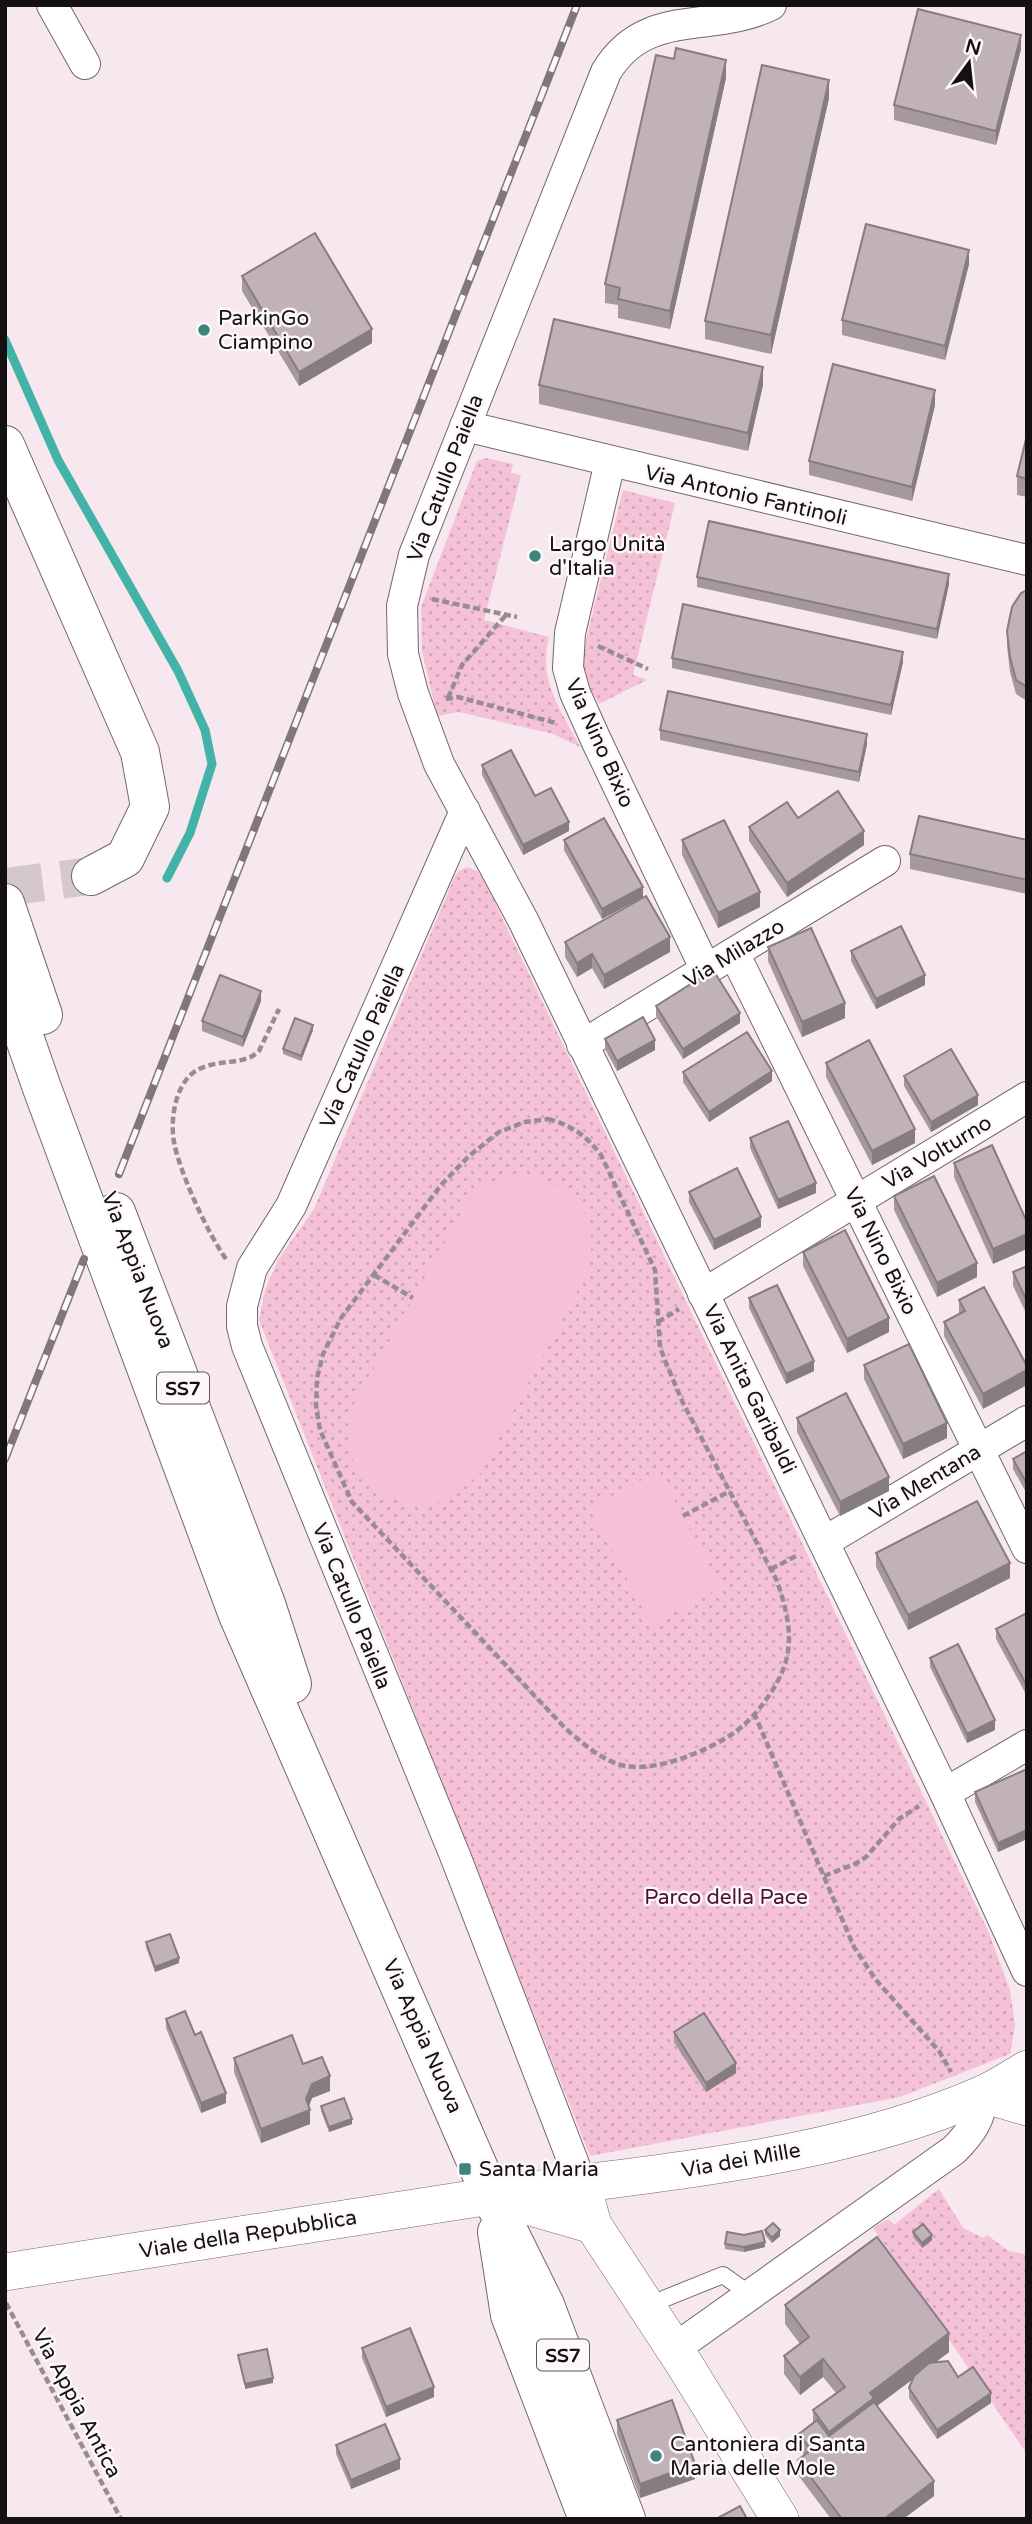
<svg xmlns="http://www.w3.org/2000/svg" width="1032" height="2524" font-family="'Varela Round',sans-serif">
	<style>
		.park { fill: url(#park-dots) }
		.pitch { fill: #f5c1d7 }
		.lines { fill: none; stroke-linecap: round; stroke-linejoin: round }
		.stream { stroke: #44b3a7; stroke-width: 9 }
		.primary-tunnel { stroke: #d4c8cd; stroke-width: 38; stroke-dasharray: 38 19; stroke-linecap: butt }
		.service-casing { stroke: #73676c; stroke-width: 18 }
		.minor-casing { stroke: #73676c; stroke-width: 32 }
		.tertiary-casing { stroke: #73676c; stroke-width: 38 }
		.primary-casing { stroke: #73676c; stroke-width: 40 }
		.path { stroke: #978d91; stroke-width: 4.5; stroke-dasharray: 7 3.5; stroke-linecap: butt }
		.service { stroke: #fff; stroke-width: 16 }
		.minor { stroke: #fff; stroke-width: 30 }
		.tertiary { stroke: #fff; stroke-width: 37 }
		.primary { stroke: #fff; stroke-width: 38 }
		.rail-casing { stroke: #81777b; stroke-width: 8 }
		.rail { stroke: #fdf8fa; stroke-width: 5; stroke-dasharray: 16; stroke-linecap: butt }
		.wall { fill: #a5999e }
		.shaded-wall { fill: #867d81 }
		.building { fill: #c0b2b8; stroke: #867d81; stroke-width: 2 }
		.poi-dot { fill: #3e847c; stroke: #fdf8fa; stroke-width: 2.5 }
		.labels { text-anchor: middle; stroke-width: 5; stroke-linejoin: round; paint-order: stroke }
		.shield { fill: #fdf8fa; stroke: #5b5658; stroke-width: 2 }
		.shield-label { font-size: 19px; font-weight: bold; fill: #151012 }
		.poi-label { font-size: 21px; fill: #151012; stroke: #fdf8fa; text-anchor: start }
		.street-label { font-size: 21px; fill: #151012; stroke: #fdf8fa }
		.park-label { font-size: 21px; fill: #4a1030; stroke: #fdf8fa }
	</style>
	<defs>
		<pattern id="park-dots" width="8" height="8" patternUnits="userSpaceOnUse" patternTransform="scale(1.75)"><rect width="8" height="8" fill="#f5c1d7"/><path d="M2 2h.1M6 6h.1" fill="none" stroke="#d1a5b8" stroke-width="1.8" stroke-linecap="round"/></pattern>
	</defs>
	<rect width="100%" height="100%" fill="#f6e8ee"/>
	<g class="park">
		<path d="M486,458L513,464L511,473L521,475L484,620L549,637C538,682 560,707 580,747L553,734L459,712L437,716L422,651L421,607L477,461Z"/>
		<polygon points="623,490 675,503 633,675 647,680 599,704 583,675 581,660"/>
		<polygon points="467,867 477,871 484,880 989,1933 1010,1990 1015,2026 1010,2054 900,2097 590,2156 259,1320 265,1290 278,1260 314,1209 455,876 459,871"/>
		<polygon points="939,2189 963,2228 983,2238 987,2235 1009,2251 1027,2255 1027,2454 873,2228 888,2219 894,2225"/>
	</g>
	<g class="pitch">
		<path d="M529,1176C582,1189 598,1216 589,1269L479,1475C467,1484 453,1498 438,1502C404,1511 360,1490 351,1454C347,1438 350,1422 353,1406L465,1206C487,1180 496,1178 529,1176Z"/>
		<polygon points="659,1471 721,1588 651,1624 589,1508"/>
	</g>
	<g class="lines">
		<polyline class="stream" points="5,340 58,460 178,671 205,730 212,764 190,833 167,878"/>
		<polyline class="primary-tunnel" points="5,887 91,876"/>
		<defs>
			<polyline id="service" points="646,2306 723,2275 751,2295"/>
			<g id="minor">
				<polyline points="52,5 85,64"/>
				<path d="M771,5C713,34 645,6 606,72L414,555L402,606L403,654L413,693L439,764L523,920L945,1793L1027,1971"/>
				<polyline points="465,426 1027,560"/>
				<polyline points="610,462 570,633 568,668 575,693 596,740 706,970"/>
				<polyline points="465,811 291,1206 252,1268 242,1306 242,1326 247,1346 456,1858 582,2185"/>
				<polyline points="734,953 1027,1548"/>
				<polyline points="582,1045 885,861"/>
				<polyline points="703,1294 1027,1097"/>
				<polyline points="824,1542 1027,1421"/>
				<polyline points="945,1793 1027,1745"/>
				<path d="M674,2349L954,2150C971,2133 981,2119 983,2094"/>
			</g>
			<g id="tertiary">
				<polyline points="983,2094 1027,2107"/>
				<polyline points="582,2185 593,2225 683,2362 780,2519"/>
				<polyline points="506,2200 593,2225"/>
				<path d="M5,2272C167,2247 329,2220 491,2196C656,2171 826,2162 981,2095C997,2088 1012,2078 1027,2069"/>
			</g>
			<g id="primary">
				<polyline points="5,445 140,752 150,807 125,858 91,876"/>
				<polyline points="5,903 43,1015"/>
				<polyline points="5,982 42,1088 238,1615 491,2196 545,2305 626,2519"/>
				<polyline points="116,1212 266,1604 292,1684"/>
				<polyline points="497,2232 510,2315 588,2519"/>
			</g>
		</defs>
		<use href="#service" class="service-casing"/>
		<use href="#minor" class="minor-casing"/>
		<use href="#tertiary" class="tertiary-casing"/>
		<use href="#primary" class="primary-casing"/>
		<g class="path">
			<polyline points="432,599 517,617"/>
			<polyline points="598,646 648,669"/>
			<polyline points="448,698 462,665 506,615"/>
			<polyline points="446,699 458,697 556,723"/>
			<path d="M548,1119C571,1125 587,1136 601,1155L655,1270L660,1347L666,1363L683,1403L777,1581C786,1607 794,1637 785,1664C778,1687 755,1718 735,1732C708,1751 657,1772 625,1766C602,1761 584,1744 566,1729L352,1502L320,1430L316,1406L317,1378L323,1354L341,1318L441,1185L469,1156L499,1132L525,1122Z"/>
			<path d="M226,1259C208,1234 179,1171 174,1142C170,1120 175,1086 194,1072C217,1057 243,1067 259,1051L279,1009"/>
			<polyline points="374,1275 413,1298"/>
			<polyline points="658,1322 679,1309"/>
			<polyline points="683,1516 730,1491"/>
			<polyline points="771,1569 798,1555"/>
			<polyline points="754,1713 854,1947 876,1980 939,2051 951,2072"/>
			<polyline points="824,1876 855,1864 866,1857 899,1819 919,1806"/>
			<polyline points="1026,2300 1027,2300"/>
			<polyline points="6,2303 121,2519"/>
		</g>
		<use href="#service" class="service"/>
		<use href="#minor" class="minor"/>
		<use href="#tertiary" class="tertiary"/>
		<use href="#primary" class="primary"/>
		<defs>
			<g id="rail">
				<polyline points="119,1174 577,5"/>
				<polyline points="5,1459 84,1259"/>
			</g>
		</defs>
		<use href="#rail" class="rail-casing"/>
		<use href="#rail" class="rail"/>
	</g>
	<g class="wall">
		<polygon points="1021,49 996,145 894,120 894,105"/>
		<polygon points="726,78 670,329 618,318 618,305 605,303 605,284"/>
		<polygon points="829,98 771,354 705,339 705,321"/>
		<polygon points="969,264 945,360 842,335 842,320"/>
		<polygon points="242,276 372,343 299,386 242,291"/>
		<polygon points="539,385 763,385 748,451 539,404"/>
		<polygon points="935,405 912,501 809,475 809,461"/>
		<polygon points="1027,435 1027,497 1017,495 1017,476"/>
		<polygon points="697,577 949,584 937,639 697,587"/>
		<polygon points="1027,590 1027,701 1016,694 1010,672 1007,646 1007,631"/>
		<polygon points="672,658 903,662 891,715 672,668"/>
		<polygon points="660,730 867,744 859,782 660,740"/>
		<polygon points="482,765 535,796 569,831 523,855 482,775"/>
		<polygon points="749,827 864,845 787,897 749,841"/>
		<polygon points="564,840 643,897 602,919 564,850"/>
		<polygon points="682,840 760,907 718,928 682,855"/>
		<polygon points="1027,840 1027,894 910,869 910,854"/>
		<polygon points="565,942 670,952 604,989 592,968 577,977 565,957"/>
		<polygon points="768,947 845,1018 802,1037 768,961"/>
		<polygon points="851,951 925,985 876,1009 851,961"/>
		<polygon points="261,1001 243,1047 202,1031 202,1021"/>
		<polygon points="656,1006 740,1023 683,1059 656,1016"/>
		<polygon points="313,1030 301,1061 283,1054 283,1049"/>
		<polygon points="605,1039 655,1050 617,1071 605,1049"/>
		<polygon points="826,1063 915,1143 872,1165 826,1077"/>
		<polygon points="683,1072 772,1081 709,1122 683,1082"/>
		<polygon points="904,1076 978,1105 931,1132 904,1086"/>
		<polygon points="750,1138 816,1193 778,1209 750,1148"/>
		<polygon points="954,1163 1027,1222 993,1264 954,1177"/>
		<polygon points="689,1192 761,1227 714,1250 689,1202"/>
		<polygon points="894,1196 977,1277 937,1297 894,1210"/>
		<polygon points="803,1252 889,1332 847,1353 803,1266"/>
		<polygon points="1027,1266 1027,1315 1013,1286 1013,1272"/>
		<polygon points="749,1298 814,1371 786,1384 749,1308"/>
		<polygon points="959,1300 1027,1366 983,1409 944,1336 944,1322 959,1314"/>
		<polygon points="864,1365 947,1438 903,1459 864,1379"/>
		<polygon points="797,1418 889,1491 840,1516 797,1432"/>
		<polygon points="1027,1451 1027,1494 1013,1469 1013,1459"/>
		<polygon points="876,1553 1010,1578 908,1630 876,1567"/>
		<polygon points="1027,1613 1027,1696 996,1639 996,1629"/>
		<polygon points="930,1658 995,1730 967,1743 930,1667"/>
		<polygon points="1027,1769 1027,1839 998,1852 975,1802 975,1792"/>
		<polygon points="146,1942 179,1963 155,1972 146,1947"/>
		<polygon points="166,2019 195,2035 226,2103 201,2113 166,2028"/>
		<polygon points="674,2032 736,2073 706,2092 674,2042"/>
		<polygon points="234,2058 303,2064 330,2091 312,2098 309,2106 310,2124 261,2143 234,2072"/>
		<polygon points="321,2106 352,2124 329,2132 321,2111"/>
		<polygon points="765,2230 780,2236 772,2243 765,2235"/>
		<polygon points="913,2232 932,2240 922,2248 913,2237"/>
		<polygon points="744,2235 765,2247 744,2252 725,2249 725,2244"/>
		<polygon points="785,2305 949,2352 935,2363 958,2377 991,2403 937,2439 909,2398 909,2388 913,2379 877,2406 934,2496 903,2519 831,2519 798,2475 798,2460 804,2455 799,2448 799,2434 813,2423 813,2410 836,2393 823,2377 800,2395 784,2374 784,2356 800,2344 785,2324"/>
		<polygon points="362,2348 434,2397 386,2417 362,2358"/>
		<polygon points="617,2420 695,2479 640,2498 617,2434"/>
		<polygon points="336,2445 400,2469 351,2489 336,2454"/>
	</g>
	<g class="shaded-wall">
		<polygon points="1021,35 1021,49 996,145 996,131"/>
		<polygon points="726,60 726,78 670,329 670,311"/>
		<polygon points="829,80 829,98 771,354 771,335"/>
		<polygon points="969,250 969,264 945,360 945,346"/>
		<polygon points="372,329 372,343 299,386 299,372"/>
		<polygon points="763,367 763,385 748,451 748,433"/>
		<polygon points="935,390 935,405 912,501 912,487"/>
		<polygon points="949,574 949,584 937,639 937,629"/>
		<polygon points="903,652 903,662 891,715 891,705"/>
		<polygon points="867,734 867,744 859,782 859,772"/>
		<polygon points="569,822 569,831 523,855 523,845"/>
		<polygon points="864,831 864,845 787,897 787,883"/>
		<polygon points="643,887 643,897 602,919 602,909"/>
		<polygon points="760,892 760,907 718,928 718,913"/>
		<polygon points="670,937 670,952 604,989 604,975"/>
		<polygon points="592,954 592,968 577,977 577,963"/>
		<polygon points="925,975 925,985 876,1009 876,999"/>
		<polygon points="261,991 261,1001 243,1047 243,1037"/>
		<polygon points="845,1003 845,1018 802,1037 802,1022"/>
		<polygon points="740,1013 740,1023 683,1059 683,1049"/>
		<polygon points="313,1025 313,1030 301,1061 301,1056"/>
		<polygon points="655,1040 655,1050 617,1071 617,1061"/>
		<polygon points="772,1071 772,1081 709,1122 709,1112"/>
		<polygon points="978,1095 978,1105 931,1132 931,1122"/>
		<polygon points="915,1129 915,1143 872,1165 872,1151"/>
		<polygon points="816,1183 816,1193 778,1209 778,1200"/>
		<polygon points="761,1217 761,1227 714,1250 714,1240"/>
		<polygon points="1027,1234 1027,1249 993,1264 993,1249"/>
		<polygon points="977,1263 977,1277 937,1297 937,1283"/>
		<polygon points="889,1318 889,1332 847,1353 847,1339"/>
		<polygon points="814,1361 814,1371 786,1384 786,1374"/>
		<polygon points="1027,1370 1027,1385 983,1409 983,1394"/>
		<polygon points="947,1423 947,1438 903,1459 903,1444"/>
		<polygon points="889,1477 889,1491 840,1516 840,1502"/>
		<polygon points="1010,1563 1010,1578 908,1630 908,1615"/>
		<polygon points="995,1720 995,1730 967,1743 967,1734"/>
		<polygon points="1027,1830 1027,1839 998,1852 998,1843"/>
		<polygon points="179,1958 179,1963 155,1972 155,1967"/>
		<polygon points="736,2063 736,2073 706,2092 706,2083"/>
		<polygon points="330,2076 330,2091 312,2098 307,2111 310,2110 310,2124 261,2143 261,2129 306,2099 312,2084"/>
		<polygon points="226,2093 226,2103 201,2113 201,2103"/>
		<polygon points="352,2119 352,2124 329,2132 329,2127"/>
		<polygon points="780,2230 780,2236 772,2243 772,2238"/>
		<polygon points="932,2235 932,2240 922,2248 922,2243"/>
		<polygon points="765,2242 765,2247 744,2252 744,2247"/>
		<polygon points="949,2333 949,2352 874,2408 829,2450 829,2432 870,2393"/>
		<polygon points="823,2359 823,2377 800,2395 800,2377"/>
		<polygon points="273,2378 273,2383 245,2389 245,2384"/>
		<polygon points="434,2387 434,2397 386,2417 386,2407"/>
		<polygon points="991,2393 991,2403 937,2439 937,2430"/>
		<polygon points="400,2459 400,2469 351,2489 351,2480"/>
		<polygon points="695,2464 695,2479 640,2498 640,2484"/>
		<polygon points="934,2481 934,2496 903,2519 884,2519"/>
	</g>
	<g class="building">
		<polygon points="918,9 1021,35 996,131 894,105"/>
		<polygon points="676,48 726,60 670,311 618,299 620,288 605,284 656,55 674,59"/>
		<polygon points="762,65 829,80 771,335 705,321"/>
		<polygon points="866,224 969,250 945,346 842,320"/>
		<polygon points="315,233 372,329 299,372 242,276"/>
		<polygon points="554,319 763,367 748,433 539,385"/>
		<polygon points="833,364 935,390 912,487 809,461"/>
		<polygon points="1027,435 1027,479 1017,476"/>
		<polygon points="709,521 949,574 937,629 697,577"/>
		<polygon points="1027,590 1027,687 1016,680 1010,657 1007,631 1012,607 1021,593"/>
		<polygon points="683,604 903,652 891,705 672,658"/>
		<polygon points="668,691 867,734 859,772 660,730"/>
		<polygon points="511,750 535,796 551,788 569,822 523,845 482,765"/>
		<polygon points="838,791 864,831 787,883 749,827 787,802 798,818"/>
		<polygon points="919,816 1027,840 1027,880 910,854"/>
		<polygon points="604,818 643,887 602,909 564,840"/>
		<polygon points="724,820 760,892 718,913 682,840"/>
		<polygon points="646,896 670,937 604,975 592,954 577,963 565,942"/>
		<polygon points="901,926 925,975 876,999 851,951"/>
		<polygon points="811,928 845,1003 802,1022 768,947"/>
		<polygon points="713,970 740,1013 683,1049 656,1006"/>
		<polygon points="220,975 261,991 243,1037 202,1021"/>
		<polygon points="643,1017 655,1040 617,1061 605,1039"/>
		<polygon points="295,1018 313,1025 301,1056 283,1049"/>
		<polygon points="747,1032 772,1071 709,1112 683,1072"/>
		<polygon points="869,1040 915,1129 872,1151 826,1063"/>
		<polygon points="951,1049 978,1095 931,1122 904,1076"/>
		<polygon points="788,1121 816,1183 778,1200 750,1138"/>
		<polygon points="992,1145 1027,1222 1027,1234 993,1249 954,1163"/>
		<polygon points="737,1168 761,1217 714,1240 689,1192"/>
		<polygon points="934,1176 977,1263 937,1283 894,1196"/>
		<polygon points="845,1230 889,1318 847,1339 803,1252"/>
		<polygon points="1027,1266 1027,1301 1013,1272"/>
		<polygon points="777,1285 814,1361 786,1374 749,1298"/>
		<polygon points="984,1287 1027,1366 1027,1370 983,1394 944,1322 965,1311 959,1300"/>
		<polygon points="909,1344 947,1423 903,1444 864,1365"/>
		<polygon points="846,1393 889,1477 840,1502 797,1418"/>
		<polygon points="1027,1451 1027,1484 1013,1459"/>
		<polygon points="977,1501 1010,1563 908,1615 876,1553"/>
		<polygon points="1027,1613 1027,1686 996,1629"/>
		<polygon points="958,1644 995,1720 967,1734 930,1658"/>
		<polygon points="1027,1769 1027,1830 998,1843 975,1792"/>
		<polygon points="170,1934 179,1958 155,1967 146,1942"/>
		<polygon points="185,2011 195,2035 201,2032 226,2093 201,2103 166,2019"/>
		<polygon points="704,2013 736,2063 706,2083 674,2032"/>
		<polygon points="292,2035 303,2064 322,2057 330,2076 312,2084 306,2099 310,2110 261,2129 234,2058"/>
		<polygon points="344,2098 352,2119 329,2127 321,2106"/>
		<polygon points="773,2223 780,2230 772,2238 765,2230"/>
		<polygon points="923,2224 932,2235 922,2243 913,2232"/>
		<polygon points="762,2231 765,2242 744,2247 725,2244 727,2232 744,2235"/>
		<polygon points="877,2237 949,2333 870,2393 874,2398 829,2432 813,2410 845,2387 823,2359 800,2377 784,2356 809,2337 785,2305"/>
		<polygon points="410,2328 434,2387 386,2407 362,2348"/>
		<polygon points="267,2349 273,2378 245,2384 238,2355"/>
		<polygon points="948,2361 958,2377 973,2367 991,2393 937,2430 909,2388 914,2376 929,2363"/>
		<polygon points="672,2400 695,2464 640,2484 617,2420"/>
		<polygon points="874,2402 934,2481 884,2519 842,2519 798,2460 811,2450 799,2434 817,2420 829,2436"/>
		<polygon points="385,2424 400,2459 351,2480 336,2445"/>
		<polygon points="740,2506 747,2519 716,2519"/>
	</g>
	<g class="poi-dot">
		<circle cx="204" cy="330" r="7"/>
		<circle cx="535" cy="556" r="7"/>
		<rect x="458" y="2162" width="14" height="14" rx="3.5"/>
		<circle cx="656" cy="2456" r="7"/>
	</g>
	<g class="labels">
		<g class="shield">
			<rect x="157" y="1372.5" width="52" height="31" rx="5"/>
			<rect x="537" y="2339.5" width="52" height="31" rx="5"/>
		</g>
		<g class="shield-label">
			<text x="183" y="1395">SS7</text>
			<text x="563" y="2362">SS7</text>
		</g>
		<g class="poi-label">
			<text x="218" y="325">ParkinGo<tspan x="218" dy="24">Ciampino</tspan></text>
			<text x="549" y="551">Largo Unità<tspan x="549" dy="24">d'Italia</tspan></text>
			<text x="479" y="2176">Santa Maria</text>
			<text x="670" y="2451">Cantoniera di Santa<tspan x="670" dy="24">Maria delle Mole</tspan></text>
		</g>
		<g class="street-label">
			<text transform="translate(445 478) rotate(-69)" y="7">Via Catullo Paiella</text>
			<text transform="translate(746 495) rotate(13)" y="7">Via Antonio Fantinoli</text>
			<text transform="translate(600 743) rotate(66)" y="7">Via Nino Bixio</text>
			<text transform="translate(734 953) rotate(-31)" y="7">Via Milazzo</text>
			<text transform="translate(362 1046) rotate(-66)" y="7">Via Catullo Paiella</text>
			<text transform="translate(937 1152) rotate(-31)" y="7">Via Volturno</text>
			<text transform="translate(881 1251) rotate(64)" y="7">Via Nino Bixio</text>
			<text transform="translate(138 1270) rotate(69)" y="7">Via Appia Nuova</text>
			<text transform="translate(750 1389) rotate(64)" y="7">Via Anita Garibaldi</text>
			<text transform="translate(925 1482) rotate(-31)" y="7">Via Mentana</text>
			<text transform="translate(352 1606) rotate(68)" y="7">Via Catullo Paiella</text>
			<text transform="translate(423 2036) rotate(66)" y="7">Via Appia Nuova</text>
			<text transform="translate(741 2160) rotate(-10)" y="7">Via dei Mille</text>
			<text transform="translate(248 2234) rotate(-9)" y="7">Viale della Repubblica</text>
			<text transform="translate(77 2403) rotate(62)" y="7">Via Appia Antica</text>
		</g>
		<g class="park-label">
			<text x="726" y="1904">Parco della Pace</text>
		</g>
	</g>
	<rect width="1032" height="2524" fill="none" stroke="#151012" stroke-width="14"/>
	<g transform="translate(969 63) rotate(15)" stroke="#fdf8fa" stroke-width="5" paint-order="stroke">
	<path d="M0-5L12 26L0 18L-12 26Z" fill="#151012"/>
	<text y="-10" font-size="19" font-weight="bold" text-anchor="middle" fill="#151012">N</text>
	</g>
</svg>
